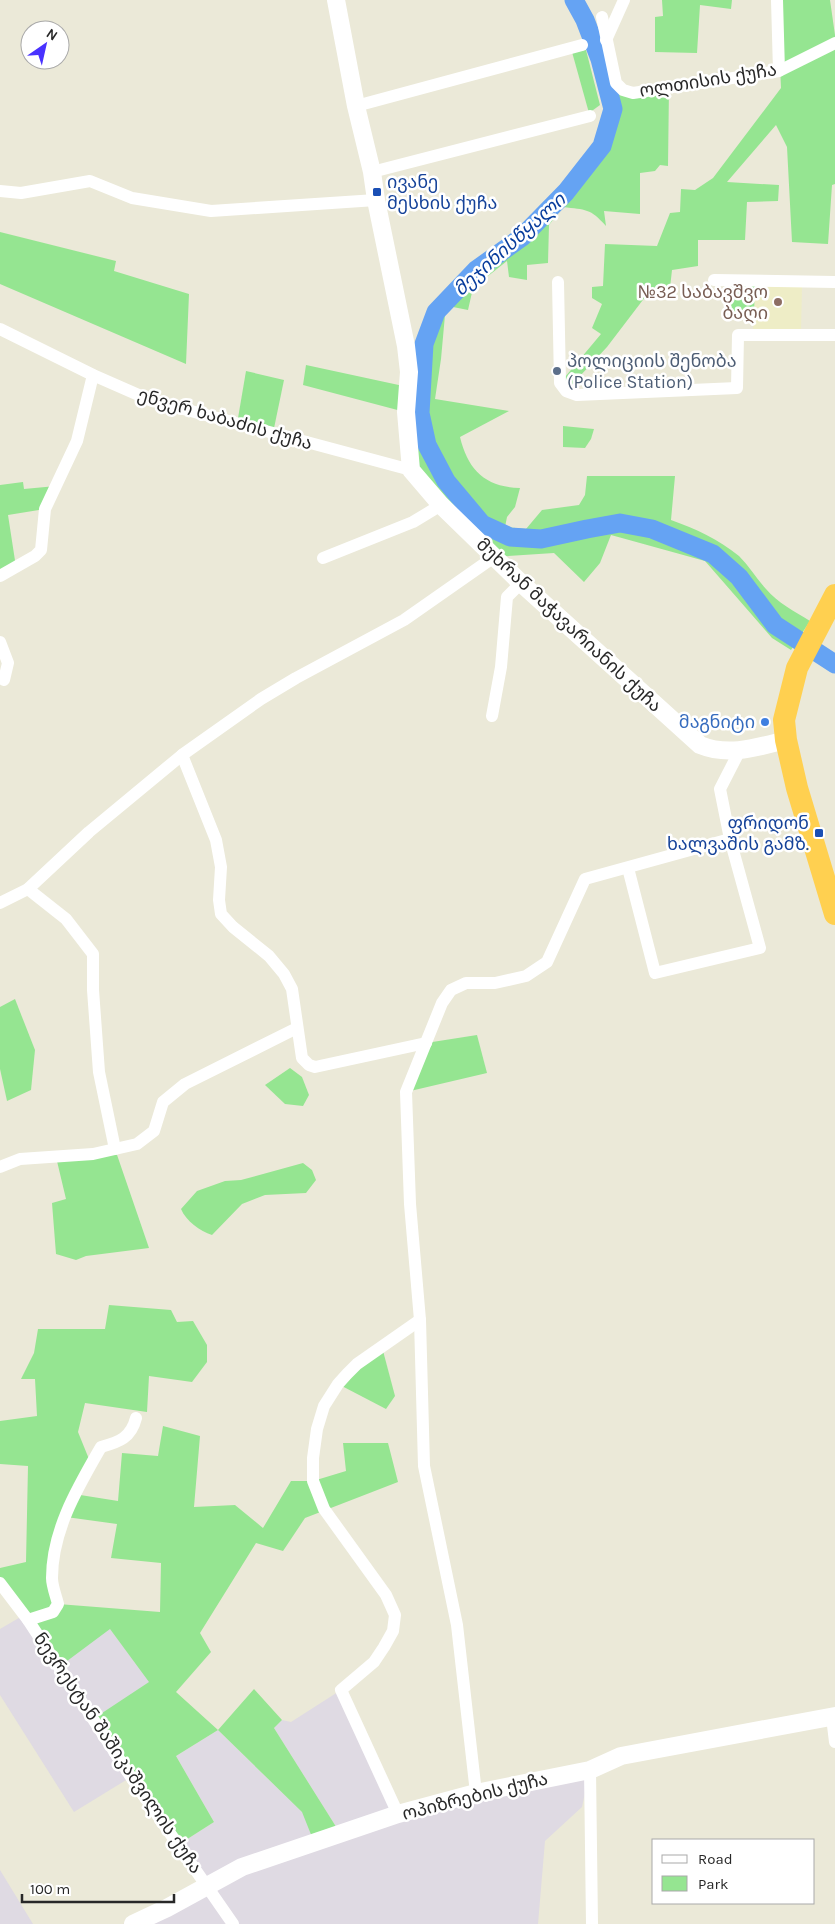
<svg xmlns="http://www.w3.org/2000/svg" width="835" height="1924" font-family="Karla,'Noto Sans Georgian',sans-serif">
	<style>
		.industrial { fill: #dfdae3 }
		.education { fill: #eeedc6 }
		.green { fill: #95e591; fill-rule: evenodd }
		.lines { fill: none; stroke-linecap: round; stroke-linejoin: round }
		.river { stroke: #65a3f3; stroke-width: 19 }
		.street { stroke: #fff; stroke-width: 12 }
		.secondary { stroke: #fff; stroke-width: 18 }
		.highway { stroke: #ffd050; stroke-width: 22 }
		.transit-dot { fill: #1a4fb4; stroke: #fff; stroke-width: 2 }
		.education-dot { fill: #8d6e63; stroke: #fff; stroke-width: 2 }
		.service-dot { fill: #5c6f8a; stroke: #fff; stroke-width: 2 }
		.shop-dot { fill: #3f7fe0; stroke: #fff; stroke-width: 2 }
		.labels { text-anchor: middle; stroke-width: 5; stroke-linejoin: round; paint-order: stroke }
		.street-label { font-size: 18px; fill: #282828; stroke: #fff }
		.transit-label { font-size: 18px; fill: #164399; stroke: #fff; text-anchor: start }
		.education-label { font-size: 18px; fill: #785e54; stroke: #fff; text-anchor: end }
		.service-label { font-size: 18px; fill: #4e5e75; stroke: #fff; text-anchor: start }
		.shop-label { font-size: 18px; fill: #366cbe; stroke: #fff; text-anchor: end }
		.water-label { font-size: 19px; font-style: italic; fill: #073c9c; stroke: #fff }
	</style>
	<rect width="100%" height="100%" fill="#ebe9d8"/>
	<g class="industrial">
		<polygon points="24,1615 110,1629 150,1682 131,1777 74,1812 0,1695 0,1629"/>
		<polygon points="341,1690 398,1814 590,1770 582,1807 545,1841 538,1924 123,1924 142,1912 208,1886 178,1845 214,1822 176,1756 218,1730 302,1812 340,1833 274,1728 282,1720 291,1722"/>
		<polygon points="0,1870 33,1924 0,1924"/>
	</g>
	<polygon class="education" points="755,286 802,287 801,332 753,331"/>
	<g class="green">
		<polygon points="662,0 732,0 731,9 700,5 697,53 655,52 655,17 663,16"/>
		<polygon points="777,0 830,0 835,35 835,184 832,185 828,244 792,242 787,147 776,125 727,182 779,185 778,201 747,202 745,240 698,240 698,266 672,270 670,288 652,288 607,347 566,391 560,383 601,334 592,328 602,304 592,298 592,287 603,286 605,244 657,246 670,213 680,212 681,189 695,190 713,178 781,88"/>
		<polygon points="586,50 600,105 589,113 572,52"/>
		<path d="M669,87L668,166L660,165L655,171L640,173V214L604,211L606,226C590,208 586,210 563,207L549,225L548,263L527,265V280L509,277L507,261L473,288L468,310L453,307L445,315L441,359L435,399L509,411L460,437C468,470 485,487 520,488L515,507L507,517L505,527L526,529L542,510L579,505L585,495L587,476H675L671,520C696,529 718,539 739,556C749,566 757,579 766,589C778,603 794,611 810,621L791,650L772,638L705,561L611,535L600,563L584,582L554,553L494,557L411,470L405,412L303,385L306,365L408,387L406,346L424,344L436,312L476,270L522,237L566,192L602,146L613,109L608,90Z"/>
		<polygon points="0,232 116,261 114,271 189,294 186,364 0,284"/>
		<polygon points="732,281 755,281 754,316 731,316"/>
		<polygon points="246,371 284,380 273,433 237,424"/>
		<polygon points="563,426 594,429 591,439 585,448 563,447"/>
		<polygon points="23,482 24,489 56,486 45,509 8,515 16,567 0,576 0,485"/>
		<polygon points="15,999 35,1050 31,1090 7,1101 0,1069 0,1007"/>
		<polygon points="477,1035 487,1073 406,1092 426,1043"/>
		<polygon points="290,1068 302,1077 309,1095 303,1106 285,1104 265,1085"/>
		<polygon points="115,1149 149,1248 86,1256 76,1260 56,1254 52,1203 66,1199 56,1157"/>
		<path d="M303,1163L312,1170L316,1180L306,1193L265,1195L242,1204L212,1235C200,1231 186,1221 181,1209L197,1191L225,1181L241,1180Z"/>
		<path d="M109,1305L171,1310L177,1322L193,1321L207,1345V1362L192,1382L149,1376L147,1412L85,1403L78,1432L91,1464L74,1494L118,1501L122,1453L158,1456L163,1426L200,1436L194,1507L235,1505L263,1528L291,1481H313L346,1471L343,1443H388L398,1482L305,1518L283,1551L256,1543L200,1633L211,1652L176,1692L218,1730L254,1689L282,1720L274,1728L340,1833L314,1842L302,1812L218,1730L176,1756L214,1822L178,1845L93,1719L149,1682L110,1629L59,1667L0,1583V1568L26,1562L28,1466L0,1464V1421L37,1416L35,1379H21L34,1353L38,1329H105ZM66,1517L117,1524L111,1558L161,1563L160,1612L58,1604L55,1551Z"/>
		<polygon points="382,1347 395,1396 386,1409 338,1384"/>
	</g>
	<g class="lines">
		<polyline class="river" points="574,0 585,20 600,59 613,109 602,146 566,192 522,237 476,270 436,312 424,344 420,413 427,445 446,481 482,524 510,537 541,539 587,529 620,523 652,529 713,554 739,577 775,625 835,664"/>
		<g class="street">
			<polyline points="777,0 779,71"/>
			<polyline points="602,17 616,83 623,90 633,93 779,71 835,43"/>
			<polyline points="606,40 624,0"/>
			<polyline points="356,106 582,45"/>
			<polyline points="372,172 590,116"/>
			<polyline points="0,191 21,193 90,181 132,198 211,211 376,200"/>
			<polyline points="714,280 835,282"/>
			<polyline points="558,282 560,383 566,391 577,395 737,388 738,335 835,335"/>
			<polyline points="0,329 93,375 150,400 411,470"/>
			<polyline points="323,558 413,522 441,505"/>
			<polyline points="0,576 35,556 41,550 45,509 77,441 93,375"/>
			<polyline points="0,642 8,663 4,680"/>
			<polyline points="492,716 501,667 507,597 521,583"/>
			<polyline points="182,755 216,840 221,867 219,900 221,914 233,927 269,956 284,974 292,989 302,1058 309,1065 315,1067 426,1043"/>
			<polyline points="628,868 655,973 760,948 730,839 720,789 740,750"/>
			<polyline points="28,889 66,919 93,954 93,990 99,1072 115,1149"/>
			<polyline points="0,903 28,889 89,832 182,755 261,699 296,678 404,620 494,557"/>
			<polyline points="0,1167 20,1159 93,1154 137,1144 154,1131 163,1102 185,1084 297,1028"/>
			<polyline points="0,1583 28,1620 131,1777 233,1924"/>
			<path d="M28,1620L53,1612L58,1604C56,1596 52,1586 52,1578C52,1530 78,1487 101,1447C119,1442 131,1438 136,1418"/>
			<polyline points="832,1717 835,1742"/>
			<polyline points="590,1770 592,1924"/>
			<polyline points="476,1793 457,1625 424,1466 420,1320 410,1204 406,1092 442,1003 451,990 466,983 495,983 526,976 547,962 585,879 730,839"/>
			<polyline points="398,1814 341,1690 374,1662 384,1647 393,1631 395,1615 386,1595 324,1509 313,1481 313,1458 317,1429 324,1406 338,1384 347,1374 357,1364 420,1320"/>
		</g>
		<g class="secondary">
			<path d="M336,0L356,106L372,172L376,200L406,346L409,372L406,412L411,470L441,505L521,583L700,745C729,757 758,747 786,740"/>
			<polyline points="133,1924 167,1908 242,1867 398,1814 476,1793 590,1770 621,1756 835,1716"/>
		</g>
		<polyline class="highway" points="835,595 797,668 784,720 786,740 797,788 835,914"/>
	</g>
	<g class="transit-dot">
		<rect x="372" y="187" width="10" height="10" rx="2.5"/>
		<rect x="814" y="828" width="10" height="10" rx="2.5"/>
	</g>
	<circle class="education-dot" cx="778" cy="302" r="5"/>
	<circle class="service-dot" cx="557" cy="371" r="5"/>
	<circle class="shop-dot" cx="765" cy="722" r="5"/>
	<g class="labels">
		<g class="street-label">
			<text transform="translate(708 80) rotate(-9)" y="6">ოლთისის ქუჩა</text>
			<text transform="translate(225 419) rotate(16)" y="6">ენვერ ხაბაძის ქუჩა</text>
			<text transform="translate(569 625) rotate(43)" y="6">მუხრან მაჭავარიანის ქუჩა</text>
			<text transform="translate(118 1753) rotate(56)" y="6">ნევრესტან შაშიკაშვილის ქუჩა</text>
			<text transform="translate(475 1796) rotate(-14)" y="6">ოპიზრების ქუჩა</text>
		</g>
		<g class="transit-label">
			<text x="387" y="188">ივანე<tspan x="387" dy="21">მესხის ქუჩა</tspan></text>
			<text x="809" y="829" text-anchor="end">ფრიდონ<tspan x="809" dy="21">ხალვაშის გამზ.</tspan></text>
		</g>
		<g class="education-label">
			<text x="768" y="298">№32 საბავშვო<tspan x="768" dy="21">ბაღი</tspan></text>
		</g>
		<g class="service-label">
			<text x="567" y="367">პოლიციის შენობა<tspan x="567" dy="21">(Police Station)</tspan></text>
		</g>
		<g class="shop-label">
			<text x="755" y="728">მაგნიტი</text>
		</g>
		<g class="water-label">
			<text transform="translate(509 244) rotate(-42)" y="7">მეჯინისწყალი</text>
		</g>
	</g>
	<rect x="652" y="1839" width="162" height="65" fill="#ffffff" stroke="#a9a9a9"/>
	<rect x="662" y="1855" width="25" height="8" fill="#ffffff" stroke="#a9a9a9"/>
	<text x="698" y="1864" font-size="15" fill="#282828">Road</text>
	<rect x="662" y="1876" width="25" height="15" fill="#95e591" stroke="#a9a9a9"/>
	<text x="698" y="1889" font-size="15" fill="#282828">Park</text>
	<g transform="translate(45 45) rotate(34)"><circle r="24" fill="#ffffff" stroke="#a9a9a9"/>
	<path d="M0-4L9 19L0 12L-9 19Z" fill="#4932ff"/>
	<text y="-8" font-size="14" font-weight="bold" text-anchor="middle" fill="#282828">N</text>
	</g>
	<path d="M22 1894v8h152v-8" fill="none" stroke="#282828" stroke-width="2.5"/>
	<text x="30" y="1894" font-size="15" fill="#282828" stroke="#ffffff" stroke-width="4" paint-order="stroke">100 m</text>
</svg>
